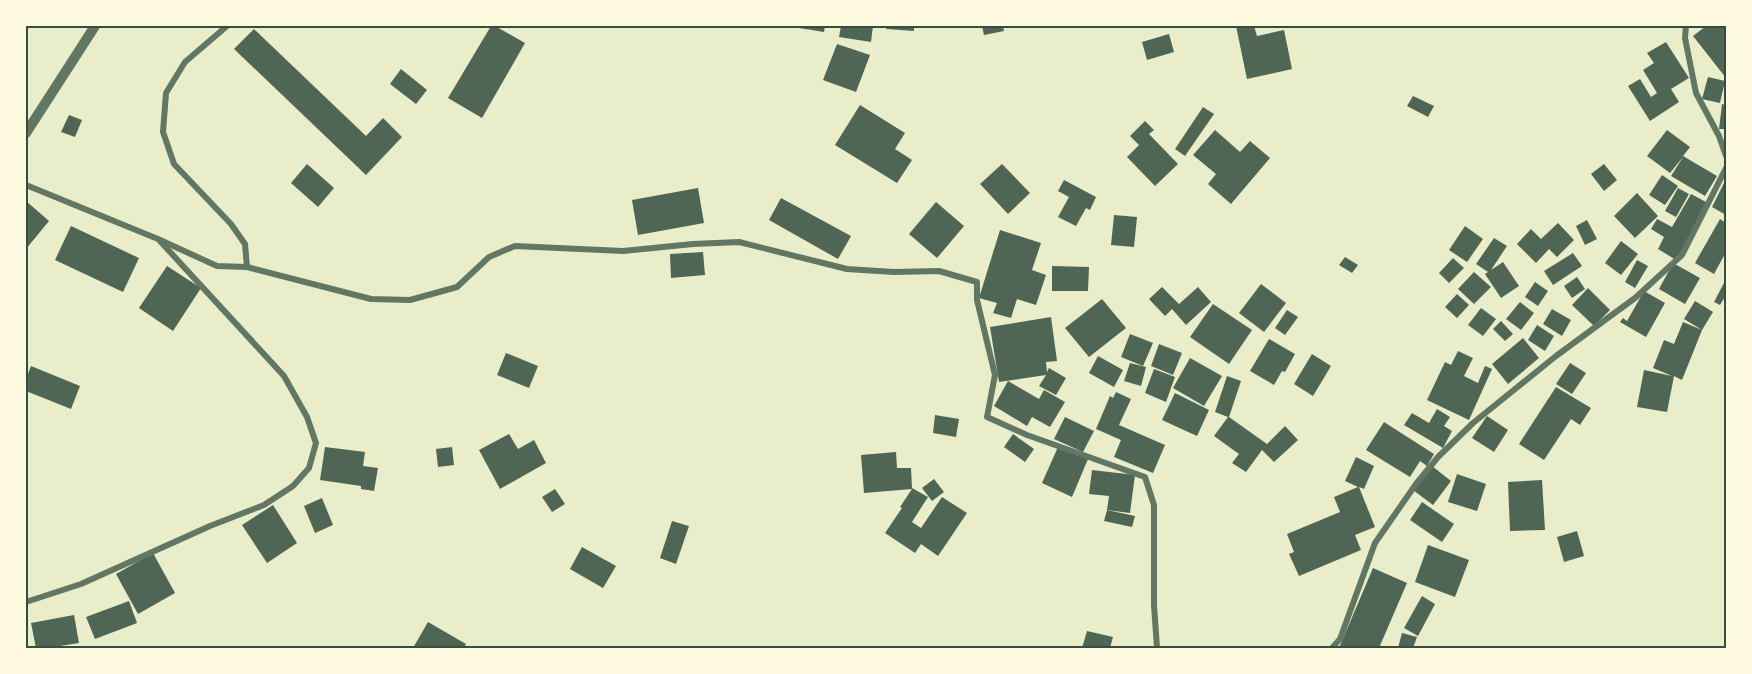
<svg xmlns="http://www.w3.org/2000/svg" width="1752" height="674" font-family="'Exo 2',sans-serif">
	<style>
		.building { fill: #4f6655 }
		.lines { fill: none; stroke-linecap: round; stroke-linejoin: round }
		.minor { stroke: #617663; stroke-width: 6 }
		.tertiary { stroke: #617663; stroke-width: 10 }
		.neatline { fill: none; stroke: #344e41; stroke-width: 2 }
	</style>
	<rect width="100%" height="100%" fill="#e9edc9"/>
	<g class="building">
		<polygon points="491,26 495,26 525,43 482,118 448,98"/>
		<polygon points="799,26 825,26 824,32 799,28"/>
		<polygon points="841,26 873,26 871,42 839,37"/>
		<polygon points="887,26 914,26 914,31 886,29"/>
		<polygon points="982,26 1003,26 1004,31 984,35"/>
		<polygon points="1236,26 1254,26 1257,36 1284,30 1292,69 1247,79"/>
		<polygon points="1706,26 1726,26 1726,78 1693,36"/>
		<polygon points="254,29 366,136 383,118 402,137 366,175 234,49"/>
		<polygon points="1169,34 1174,52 1147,60 1142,42"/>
		<polygon points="1666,42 1689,78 1671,89 1679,102 1650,121 1628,86 1640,79 1651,97 1657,93 1643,70 1654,63 1647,53"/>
		<polygon points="837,44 870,55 856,92 823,80"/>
		<polygon points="401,69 427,90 416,104 390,84"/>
		<polygon points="1708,77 1725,81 1720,103 1702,99"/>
		<polygon points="1413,96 1434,106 1428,117 1407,106"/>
		<polygon points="1722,104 1726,105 1726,129 1719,129"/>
		<polygon points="860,105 905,133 895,149 912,160 897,183 835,145"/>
		<polygon points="1203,107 1214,114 1185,156 1175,149"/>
		<polygon points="69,115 82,120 75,137 61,132"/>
		<polygon points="1145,121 1154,130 1149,134 1178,164 1155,186 1127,157 1139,145 1130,136"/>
		<polygon points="1215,130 1240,152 1250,141 1270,158 1231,204 1208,184 1216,174 1193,155"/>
		<polygon points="1667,130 1690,147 1683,156 1717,176 1705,196 1671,176 1683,157 1670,173 1647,156"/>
		<polygon points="307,164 334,188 318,207 291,183"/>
		<polygon points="1002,164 1030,193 1008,214 980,184"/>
		<polygon points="1604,164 1617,180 1604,191 1591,174"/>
		<polygon points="1662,175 1678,186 1665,205 1649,195"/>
		<polygon points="1726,179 1726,215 1712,207"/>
		<polygon points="1064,180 1096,197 1090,210 1086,208 1076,226 1058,217 1069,197 1058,191"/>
		<polygon points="698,188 704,223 638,235 632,200"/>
		<polygon points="1678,188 1689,194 1676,217 1665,211"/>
		<polygon points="1637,193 1658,216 1635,238 1614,216"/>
		<polygon points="1691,194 1708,203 1676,260 1658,249 1664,237 1651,229 1657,219 1672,227"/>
		<polygon points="781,198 851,236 838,259 769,220"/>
		<polygon points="26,201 49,221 26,249"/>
		<polygon points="936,202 964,226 937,258 909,234"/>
		<polygon points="1114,215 1137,217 1134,247 1111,245"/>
		<polygon points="1720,219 1726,223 1726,252 1714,274 1695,263"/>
		<polygon points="1587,220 1597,239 1585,245 1576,226"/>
		<polygon points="1558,223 1574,240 1557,257 1549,249 1536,263 1517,244 1531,229 1541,239"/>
		<polygon points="71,226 139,258 123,292 55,260"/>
		<polygon points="1465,226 1483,239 1467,262 1449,250"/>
		<polygon points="1000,230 1041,243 1032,270 1046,275 1036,305 1017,299 1011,318 993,313 997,303 979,298"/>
		<polygon points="1494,238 1507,246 1491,270 1503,262 1519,286 1501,298 1485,274 1488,272 1476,264"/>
		<polygon points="1621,241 1638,254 1621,275 1605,263"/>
		<polygon points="703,252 705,275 671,278 670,254"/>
		<polygon points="1573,253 1582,266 1553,285 1544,271"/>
		<polygon points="1345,257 1358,265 1352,273 1339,265"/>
		<polygon points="1453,258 1464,268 1449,283 1439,273"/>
		<polygon points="1637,260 1648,266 1635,288 1625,282"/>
		<polygon points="1673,263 1700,278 1685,304 1659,289"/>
		<polygon points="167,266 201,288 173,331 139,308"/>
		<polygon points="1052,266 1089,267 1088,291 1052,291"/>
		<polygon points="1474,272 1491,287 1474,304 1458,289"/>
		<polygon points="1577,277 1585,289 1572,298 1564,286"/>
		<polygon points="1726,279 1726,295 1720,305 1714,302"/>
		<polygon points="1535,282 1548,291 1538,306 1525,297"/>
		<polygon points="1261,284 1286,303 1264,332 1239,313"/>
		<polygon points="1162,287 1179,304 1198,287 1211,302 1186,325 1172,309 1165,316 1149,299"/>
		<polygon points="1588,288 1610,310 1594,326 1572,305"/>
		<polygon points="1644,291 1665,303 1646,337 1620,322 1623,318 1627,321"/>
		<polygon points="1457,294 1469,305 1457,318 1445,307"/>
		<polygon points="1102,299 1126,328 1089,357 1065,328"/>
		<polygon points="1695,301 1713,312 1702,330 1682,380 1674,376 1667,412 1637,407 1644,370 1672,376 1653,368 1664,340 1674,344 1683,322 1702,330 1684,319"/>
		<polygon points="1520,302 1534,313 1521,330 1506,319"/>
		<polygon points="1213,304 1252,330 1229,364 1190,337"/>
		<polygon points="1481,308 1496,319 1483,336 1468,325"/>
		<polygon points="1552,309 1571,320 1562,336 1543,324"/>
		<polygon points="1287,310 1298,317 1285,335 1275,328"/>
		<polygon points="1051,317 1057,361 1046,362 1047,372 1049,368 1066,378 1056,395 1039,386 1046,375 999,382 990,327"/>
		<polygon points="1501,321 1513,334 1505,341 1493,329"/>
		<polygon points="1537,325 1554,336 1545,351 1528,340"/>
		<polygon points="1130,334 1153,343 1143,366 1121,357"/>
		<polygon points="1523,338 1539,358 1508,384 1492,364"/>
		<polygon points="1269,339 1295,354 1285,372 1282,371 1274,385 1250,371"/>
		<polygon points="1159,344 1182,353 1173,375 1151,366"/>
		<polygon points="1458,351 1473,358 1464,376 1478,383 1485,366 1492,369 1469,420 1427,400 1445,362 1451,365"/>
		<polygon points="506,353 538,366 529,388 497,375"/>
		<polygon points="1312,354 1331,366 1313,396 1294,384"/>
		<polygon points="1098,356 1123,370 1114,387 1089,373"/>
		<polygon points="1190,358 1222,376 1204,406 1173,388"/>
		<polygon points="1130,363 1146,367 1141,386 1124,381"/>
		<polygon points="1570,363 1586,373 1572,394 1556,384"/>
		<polygon points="31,366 80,386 71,409 26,391 26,379"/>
		<polygon points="1154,369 1175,377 1166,402 1145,393"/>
		<polygon points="1227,376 1241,381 1229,417 1267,444 1285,426 1298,440 1274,462 1262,450 1246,472 1232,463 1239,454 1214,436 1228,417 1215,412"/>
		<polygon points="1008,381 1039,399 1044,390 1065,402 1050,427 1032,417 1027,426 994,406"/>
		<polygon points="1556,387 1591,408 1580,425 1571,419 1544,460 1519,444"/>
		<polygon points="1116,392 1131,399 1119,425 1165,445 1153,473 1114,457 1121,440 1096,429 1110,396 1113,398"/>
		<polygon points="1175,393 1209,410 1197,436 1162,420"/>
		<polygon points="1437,409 1450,417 1444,426 1452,431 1443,448 1404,425 1412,413 1429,423"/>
		<polygon points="935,415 959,419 956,437 933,433"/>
		<polygon points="1487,416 1508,430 1494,452 1472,438"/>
		<polygon points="1065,417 1094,431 1083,452 1054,439"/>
		<polygon points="1384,422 1434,454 1427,466 1420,461 1410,477 1366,450"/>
		<polygon points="509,434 518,449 534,440 546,463 500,489 479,450"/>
		<polygon points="1013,434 1034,449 1025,462 1004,447"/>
		<polygon points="325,447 365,452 363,466 378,468 374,491 361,489 361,486 320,480"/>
		<polygon points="452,447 454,465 438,467 436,449"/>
		<polygon points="1058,447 1088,459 1072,497 1042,483"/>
		<polygon points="896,452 897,468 911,468 912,488 928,497 912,522 921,528 942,497 967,513 938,556 921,544 915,553 885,533 902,508 900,507 912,489 864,493 861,455"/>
		<polygon points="1356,457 1374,466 1364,489 1359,487 1375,527 1355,535 1361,550 1299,576 1289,554 1294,552 1287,534 1340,512 1334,497 1358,487 1345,481"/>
		<polygon points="1432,466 1451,481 1433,505 1413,490"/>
		<polygon points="1092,470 1135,475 1130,513 1107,510 1109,496 1089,494"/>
		<polygon points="1457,474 1486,484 1477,511 1448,502"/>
		<polygon points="934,479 944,492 932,501 922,488"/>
		<polygon points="1542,480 1545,530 1510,531 1508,482"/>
		<polygon points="555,489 565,504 552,512 542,497"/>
		<polygon points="322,498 333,525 315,533 304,506"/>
		<polygon points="1422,502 1454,524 1442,542 1410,520"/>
		<polygon points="273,505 297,543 267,563 242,525"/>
		<polygon points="1107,510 1135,516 1132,527 1104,521"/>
		<polygon points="672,521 689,526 676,564 660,558"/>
		<polygon points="1577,531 1584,556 1564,562 1557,537"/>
		<polygon points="1428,545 1469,560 1455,597 1415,582"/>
		<polygon points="582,547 616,566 603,588 570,569"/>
		<polygon points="153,553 175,593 138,614 116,574"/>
		<polygon points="1373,568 1407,583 1379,648 1339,648"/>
		<polygon points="1422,596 1435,604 1418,636 1404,628"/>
		<polygon points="129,601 137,623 95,639 86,617"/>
		<polygon points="74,615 79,643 48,648 36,648 31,623"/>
		<polygon points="428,622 466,644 464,648 413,648"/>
		<polygon points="1087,631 1113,637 1110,648 1082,648"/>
		<polygon points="1402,633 1417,637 1413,648 1398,648"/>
	</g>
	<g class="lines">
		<g class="minor">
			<polyline points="227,26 185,62 166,93 163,132 174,164 231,224 245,244 247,267"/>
			<polyline points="1686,26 1685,38 1696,93 1719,136 1726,156"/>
			<polyline points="26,185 158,239 217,266 247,267 371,299 410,300 457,287 489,257 515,246 623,251 693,244 739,242 847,269 894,272 939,271 977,282 977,300 995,375 987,417 1027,435 1145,477 1154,505 1154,605 1157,648"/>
			<polyline points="26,602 81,584 210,526 264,505 293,486 309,468 316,443 307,417 284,376 160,241"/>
			<polyline points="1332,648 1340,639 1375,543 1416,484 1438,457 1473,423 1556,356 1635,298 1682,255 1726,168"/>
		</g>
		<polyline class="tertiary" points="26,133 95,26"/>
	</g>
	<rect width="1752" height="674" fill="none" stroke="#fefae0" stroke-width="54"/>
	<rect x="27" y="27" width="1698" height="620" class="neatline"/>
</svg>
